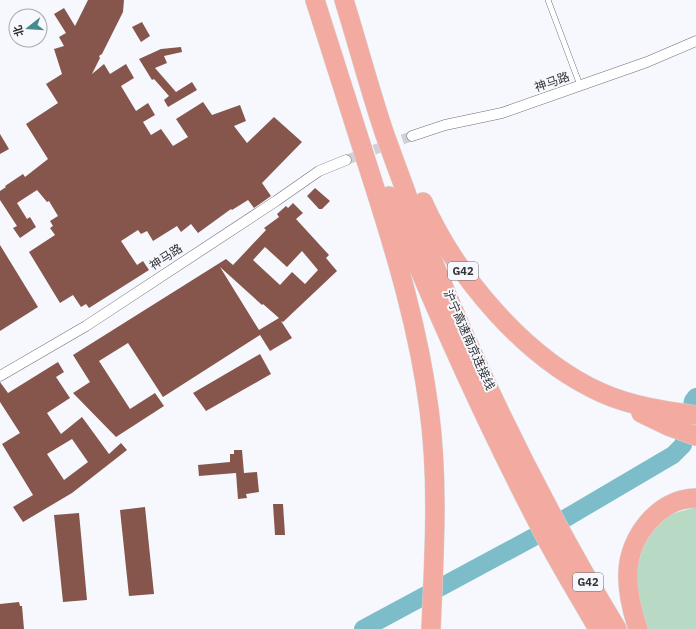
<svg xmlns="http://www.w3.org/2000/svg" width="696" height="629" font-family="'IBM Plex Sans','Noto Sans SC',sans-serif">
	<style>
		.green { fill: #b8d9c4 }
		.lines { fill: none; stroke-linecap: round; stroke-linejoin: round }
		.river { stroke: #7dbcc9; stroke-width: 18 }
		.building { fill: #86564d; fill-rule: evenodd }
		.street-tunnel { stroke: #cfd1d5; stroke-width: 10; stroke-dasharray: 10 5; stroke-linecap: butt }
		.lane-casing { stroke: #6e6f73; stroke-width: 6 }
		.street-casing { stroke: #6e6f73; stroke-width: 11 }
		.highway-casing { stroke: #d6d6d6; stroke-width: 20 }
		.lane { stroke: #fff; stroke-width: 5 }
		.street { stroke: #fff; stroke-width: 10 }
		.highway { stroke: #f3aba1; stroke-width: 19 }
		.labels { text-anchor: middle; stroke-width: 4; stroke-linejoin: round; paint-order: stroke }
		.shield { fill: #f6f8fd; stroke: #6d6e70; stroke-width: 1 }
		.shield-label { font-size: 11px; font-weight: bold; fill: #323334 }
		.street-label { font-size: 12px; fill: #323334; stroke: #f6f8fd }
	</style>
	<rect width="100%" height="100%" fill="#f6f8fd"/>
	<polygon class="green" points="696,507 696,629 645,629 633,589 637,555 648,534 671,514"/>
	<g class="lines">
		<polyline class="river" points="363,629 532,538 673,455 683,445 693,401 696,397"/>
	</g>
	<g class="building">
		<polygon points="88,0 124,0 123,12 102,54 99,56 100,58 92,74 104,64 110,74 126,64 134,78 121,86 136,111 148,103 155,115 143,122 151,135 161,129 173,146 188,137 176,119 203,102 212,115 240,105 246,121 234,126 247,143 274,117 302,142 262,183 271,196 254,208 248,200 232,210 231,209 198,233 191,224 181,232 177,226 153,241 147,231 141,234 138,230 121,241 137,265 143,261 149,270 89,308 86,304 81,307 73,295 60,303 29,252 55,235 50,228 53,226 50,221 58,216 49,201 47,202 37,190 17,203 27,219 30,217 36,227 20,238 13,228 17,226 0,200 0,191 6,187 5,186 23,174 25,177 48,159 26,124 58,103 46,84 62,74 54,49 64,46 59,37 66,33 54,14 64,8 75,26"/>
		<polygon points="142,22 150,36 141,42 132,27"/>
		<polygon points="181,47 182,52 164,56 167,63 155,68 176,92 192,82 197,90 168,107 164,100 169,96 154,79 152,80 139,59 161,49"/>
		<polygon points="0,134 9,149 0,154"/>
		<polygon points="315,188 330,201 322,209 319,209 307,196"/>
		<path d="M293,203L303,213L296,219L329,255L326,258L337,271L283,322L281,321L292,338L270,351L260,335L163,397L128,343L99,361L130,409L155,393L164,406L116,437L73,393L90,382L73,355L226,259L233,265L266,230L264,228L279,217L277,214L286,206L288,208ZM265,247L287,267L302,251L318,270L305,284L292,272L280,285L253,260ZM220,267L262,305L263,304L279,318L259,330Z"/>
		<polygon points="0,245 38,307 0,331"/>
		<polygon points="260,354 271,374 206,411 193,393"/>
		<path d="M58,362L64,372L56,377L70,398L47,413L61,434L82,417L109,454L121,443L127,450L72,493L23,522L13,507L33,495L2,444L20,433L0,402V382L8,393ZM72,439L88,462L64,480L47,454Z"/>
		<polygon points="234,450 242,450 244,473 257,472 259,492 246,494 247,498 238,499 236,473 199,476 198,465 230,462 230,454 234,454"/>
		<polygon points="273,504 283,504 285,535 275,535"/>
		<polygon points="145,507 154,594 129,596 120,510"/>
		<polygon points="79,513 87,600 63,602 54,515"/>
		<polygon points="19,602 20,606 22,606 24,629 0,629 0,604"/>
	</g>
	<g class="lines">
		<polyline class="street-tunnel" points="346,160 412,136"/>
		<defs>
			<polyline id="lane" points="548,0 580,85"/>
			<g id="street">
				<polyline points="412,136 445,125 502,113 647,62 696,41"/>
				<polyline points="0,376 86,326 276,201 319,171 346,160"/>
			</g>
			<g id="highway">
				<path d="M315,0C334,60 353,119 372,179C396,254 419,331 429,409C439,482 434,556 431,629"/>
				<path d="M344,0C358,45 370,91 385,135C445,305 524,475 617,629"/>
				<path d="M389,196C436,312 488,428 547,540C563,570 581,599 598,629"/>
				<path d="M423,202C457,278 526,359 602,393C631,406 665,411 696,415"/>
				<polyline points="641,413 668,426 696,436"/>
				<path d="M638,629C632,611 627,591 628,572C629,537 659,498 696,498"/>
			</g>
		</defs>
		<use href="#lane" class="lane-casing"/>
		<use href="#street" class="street-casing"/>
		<use href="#highway" class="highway-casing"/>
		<use href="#lane" class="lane"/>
		<use href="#street" class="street"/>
		<use href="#highway" class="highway"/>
	</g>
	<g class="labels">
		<g class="shield">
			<rect x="448" y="262" width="30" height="18" rx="3"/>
			<rect x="573" y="573" width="30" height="18" rx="3"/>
		</g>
		<g class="shield-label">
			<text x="463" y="275">G42</text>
			<text x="588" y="586">G42</text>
		</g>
		<g class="street-label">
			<text transform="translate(552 82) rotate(-19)" y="4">神马路</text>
			<text transform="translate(166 257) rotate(-33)" y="4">神马路</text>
			<text transform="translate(469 340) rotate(66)" y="4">沪宁高速南京连接线</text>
		</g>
	</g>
	<g transform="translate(28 28) rotate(253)"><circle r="19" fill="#f6f8fd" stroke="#a8a9ad"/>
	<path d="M0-3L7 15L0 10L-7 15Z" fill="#448c8a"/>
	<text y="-6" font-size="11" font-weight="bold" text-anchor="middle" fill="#323334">北</text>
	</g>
</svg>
